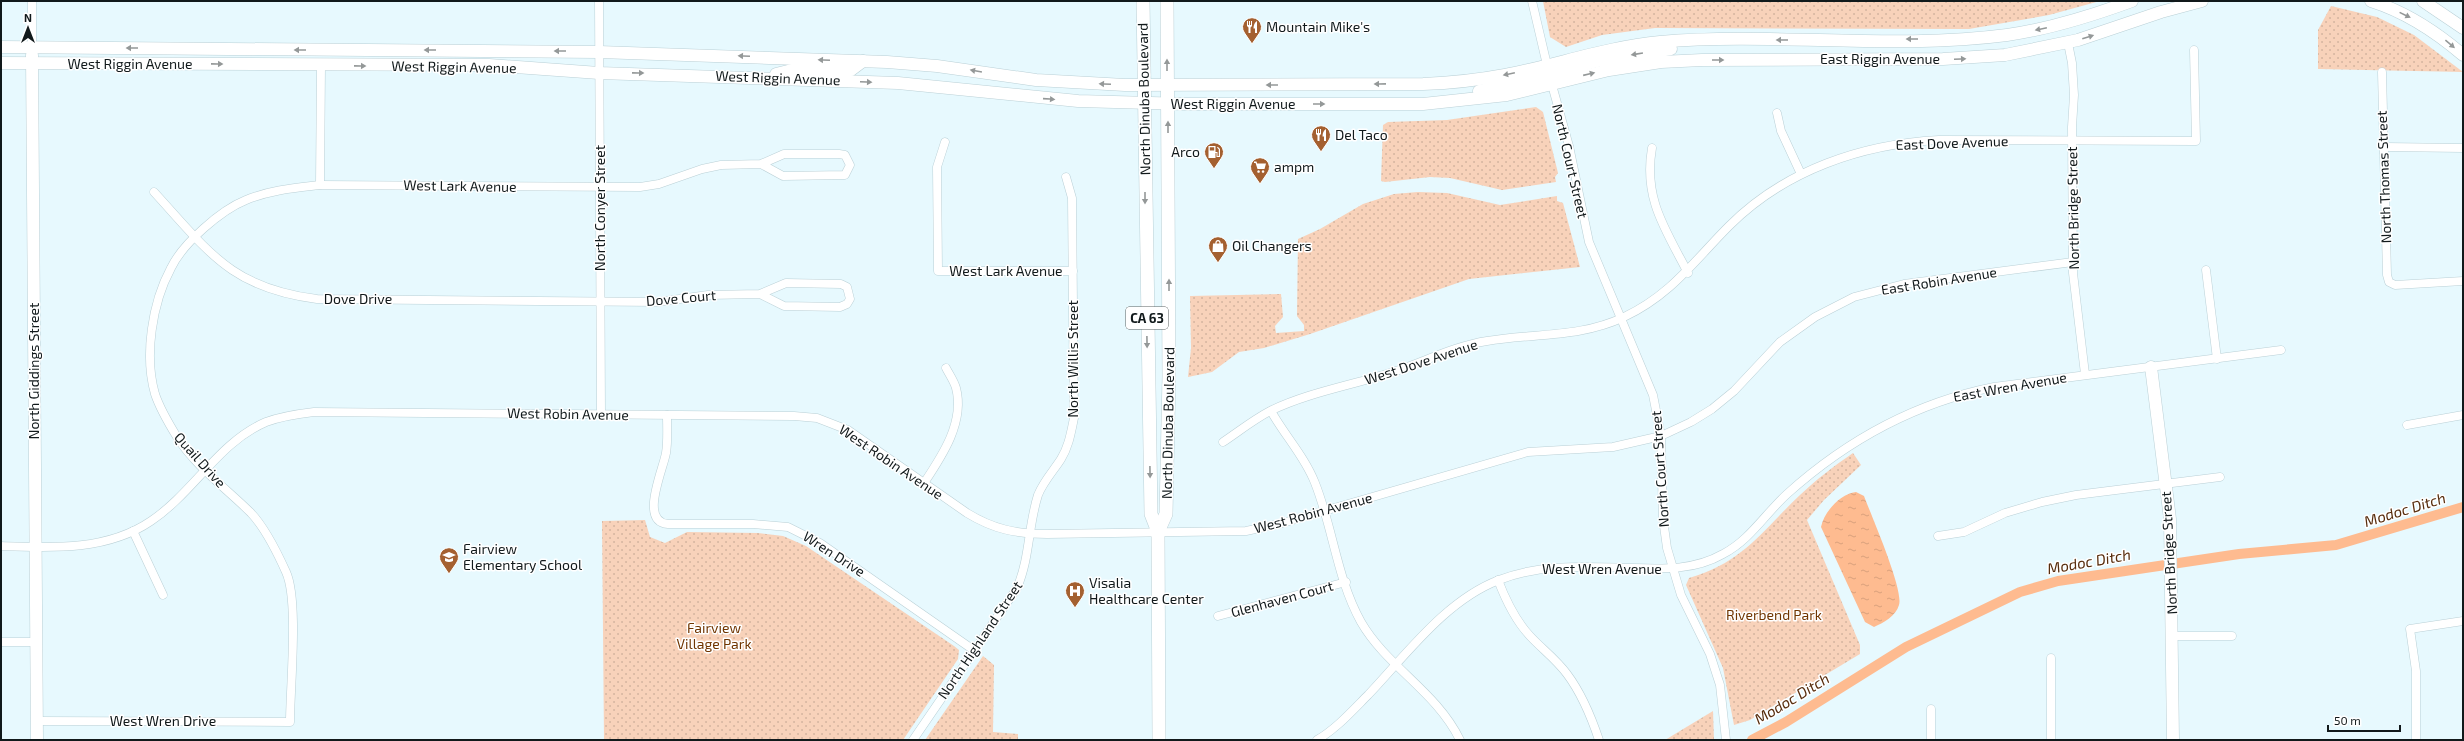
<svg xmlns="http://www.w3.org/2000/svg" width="2464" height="741" font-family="'Exo 2',sans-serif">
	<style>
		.grass { fill: url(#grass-dots) }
		.water { fill: url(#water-ripples) }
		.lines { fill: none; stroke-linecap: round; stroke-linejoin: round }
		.canal { stroke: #febb90; stroke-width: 10 }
		.street-casing { stroke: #bad0d6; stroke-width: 9 }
		.secondary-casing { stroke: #bad0d6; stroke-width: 13 }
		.primary-casing { stroke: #bad0d6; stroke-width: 14 }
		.street { stroke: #fff; stroke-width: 8 }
		.secondary { stroke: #fff; stroke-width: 12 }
		.primary { stroke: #fff; stroke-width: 13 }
		.oneway { fill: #949898 }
		.labels { text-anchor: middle; stroke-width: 3; stroke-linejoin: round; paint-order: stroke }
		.shield { fill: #fff; stroke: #585e5f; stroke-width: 1 }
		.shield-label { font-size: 13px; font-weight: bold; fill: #11191b }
		.poi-label { font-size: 14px; fill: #11191b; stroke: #fff; text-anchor: start }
		.street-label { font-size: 14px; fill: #11191b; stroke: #fff }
		.park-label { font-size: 14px; fill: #703500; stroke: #fff }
		.water-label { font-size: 15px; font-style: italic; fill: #572d0d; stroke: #fff }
	</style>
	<defs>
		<pattern id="grass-dots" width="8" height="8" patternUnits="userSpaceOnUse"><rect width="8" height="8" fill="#f8d2ba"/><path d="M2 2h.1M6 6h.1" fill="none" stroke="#d4b49f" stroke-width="1.8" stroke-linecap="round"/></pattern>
		<pattern id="water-ripples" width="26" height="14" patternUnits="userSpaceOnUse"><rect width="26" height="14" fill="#febb90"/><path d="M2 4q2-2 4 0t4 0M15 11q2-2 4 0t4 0" fill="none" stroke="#d9a07c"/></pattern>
	</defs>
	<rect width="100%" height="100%" fill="#e7f9fe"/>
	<g class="grass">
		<polygon points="1543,1 2100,1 2049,15 1969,29 1655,28 1602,35 1566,47 1550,37"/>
		<polygon points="2331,6 2377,17 2414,35 2463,72 2318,69 2318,30"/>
		<polygon points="1536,107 1543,112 1558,173 1555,177 1556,182 1502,190 1450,178 1430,177 1385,182 1381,181 1383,125 1388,122 1447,120"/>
		<polygon points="1418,192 1447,193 1500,205 1557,196 1557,201 1563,203 1580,267 1469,279 1310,334 1264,348 1239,352 1212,372 1188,377 1191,348 1190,296 1281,294 1283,317 1275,326 1276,333 1304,331 1304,325 1297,316 1298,239 1320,229 1363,204 1394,194"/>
		<path d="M1853,453L1861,465L1824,500L1807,520L1860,645V654L1750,720L1734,725L1723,668L1686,585L1689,578C1744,562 1762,531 1800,495C1817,479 1834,466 1853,453Z"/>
		<polygon points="645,520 650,537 665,543 687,532 758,533 783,536 806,546 954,646 959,650 958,659 903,740 604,740 602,521"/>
		<polygon points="983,656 994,665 993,732 1018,734 1018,740 925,740"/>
		<polygon points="1713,711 1714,740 1665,740"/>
	</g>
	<path class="water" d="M1856,492L1864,496C1871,515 1904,590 1899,605C1896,616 1883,623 1874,627L1865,622L1821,527C1824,512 1840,494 1856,492Z"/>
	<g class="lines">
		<polyline class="canal" points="1752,740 1786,722 1906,647 2020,592 2058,581 2239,554 2336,545 2463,507"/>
		<defs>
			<g id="street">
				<polyline points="599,1 601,414"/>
				<polyline points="1532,1 1547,65"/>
				<polyline points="2068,43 2072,63 2074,95 2072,127 2073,273 2085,374"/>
				<polyline points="32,48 32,1"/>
				<polyline points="2382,72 2387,275 2389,282 2395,285 2463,281"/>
				<polyline points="1552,85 1569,146 1589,242 1653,395 1661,436 1663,519 1667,548 1681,595 1710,654 1720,685 1726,740"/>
				<polyline points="1777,113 1781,131 1801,174"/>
				<polyline points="945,142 937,167 938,271 1073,271"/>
				<polyline points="2385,147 2463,148"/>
				<path d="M1652,148C1643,199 1666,230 1688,273"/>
				<polyline points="320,185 321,65"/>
				<path d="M154,192C209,252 231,288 317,299L658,302L708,295L760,294L784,306L840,307L847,304L850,299L847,287L841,284L786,283L760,294"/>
				<polyline points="2206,270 2217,359"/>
				<path d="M1271,411C1285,436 1305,457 1315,483C1333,528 1337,579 1361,622C1387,667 1436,691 1460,740"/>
				<path d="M667,415C667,428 668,441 666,453C663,470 639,522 668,524H753L788,527L820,543L975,651"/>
				<polyline points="2407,425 2463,415"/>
				<path d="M1223,442C1238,432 1253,420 1270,411C1309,392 1354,385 1396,371C1426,361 1455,346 1487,341C1534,333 1580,338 1624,317C1671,295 1694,261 1729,226C1785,170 1862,144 1939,140L2196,141L2194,50"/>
				<path d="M924,483C942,456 965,422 956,388C954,381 949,374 946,368"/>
				<polyline points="133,531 163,595"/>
				<polyline points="1938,536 1964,532 2005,513 2042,502 2076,495 2220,477"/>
				<path d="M1,546C52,548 107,551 151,521C193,493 219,442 266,422C282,416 297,414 314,412L794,416L817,418L848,430L967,513C993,529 1016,534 1047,534L1246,531L1279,524L1528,452L1613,447L1661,436L1691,422L1712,409L1734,391L1780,342L1815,317L1854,297L1904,284L2073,262"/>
				<path d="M1498,580C1506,601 1515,620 1530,636C1542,649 1556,659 1567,674C1582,694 1591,716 1599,740"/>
				<polyline points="1218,616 1346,582"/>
				<polyline points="2172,636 2232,636"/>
				<polyline points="1,642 36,642"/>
				<polyline points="2051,658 2051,740"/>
				<polyline points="1931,709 1931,740"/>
				<path d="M37,721L290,722C290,688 299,600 286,572C277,552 266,529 251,513C228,490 194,465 177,437C169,424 160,409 155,394C144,356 152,303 171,268C183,243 221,210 246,200C270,190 294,188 320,185L640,187L659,184L702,169L721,165L761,164L783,176L845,175L850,165L845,155L839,154H784L761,164"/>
				<path d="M913,740L1017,588C1030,558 1028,526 1038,495C1043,482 1054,470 1061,459C1069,446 1071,432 1074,418L1072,198L1066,177"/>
				<path d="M1317,740C1336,729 1352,711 1368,695C1406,655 1446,600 1499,580C1542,563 1588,567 1634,568C1665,569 1695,570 1723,554C1750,540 1765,514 1787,494C1847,440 1914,403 1994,387L2281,350"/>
				<polyline points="2416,740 2416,671 2410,629 2463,621"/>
			</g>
			<g id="secondary">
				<path d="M2371,1C2406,12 2435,31 2463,55"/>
				<polyline points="2423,1 2463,28"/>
				<path d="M1,47L599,52L887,62L937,66L1036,80L1125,85L1423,84C1450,83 1478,80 1505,75C1557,65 1607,47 1660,42C1775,32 1892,50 2007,35C2050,29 2091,16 2132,1"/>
				<polyline points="32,55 37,740"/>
				<polyline points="1,63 489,65 599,73 898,83 1078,101 1187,104 1423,104 1507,95 1609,70 1661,62 1702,60 1943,59 2005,55 2078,40 2161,12 2202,1"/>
				<polyline points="776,74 792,70 851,70 863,61"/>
				<polyline points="1552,85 1553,77 1558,72 1597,61 1671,49"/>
				<polyline points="1479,91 1543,77 1547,72 1547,65"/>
				<polyline points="2151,367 2170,519 2173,740"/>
			</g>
			<g id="primary">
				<polyline points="1143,1 1151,514 1158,532 1159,740"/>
				<polyline points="1158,532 1166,514 1169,376 1167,1"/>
			</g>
		</defs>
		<use href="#street" class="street-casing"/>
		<use href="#secondary" class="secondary-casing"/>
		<use href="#primary" class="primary-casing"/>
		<use href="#street" class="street"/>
		<use href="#secondary" class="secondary"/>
		<use href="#primary" class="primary"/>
	</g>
	<defs><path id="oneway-solid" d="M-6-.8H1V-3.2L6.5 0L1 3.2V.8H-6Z"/></defs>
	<g class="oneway">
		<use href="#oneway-solid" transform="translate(2405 15) rotate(26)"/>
		<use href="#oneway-solid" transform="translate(2041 29) rotate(168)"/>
		<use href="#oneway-solid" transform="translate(2088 37) rotate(-17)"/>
		<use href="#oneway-solid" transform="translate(1912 39) rotate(180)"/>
		<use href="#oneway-solid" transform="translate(1782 40) rotate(180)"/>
		<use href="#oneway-solid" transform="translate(2450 44) rotate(40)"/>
		<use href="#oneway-solid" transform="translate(132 48) rotate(-180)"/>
		<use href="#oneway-solid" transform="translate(300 50) rotate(-180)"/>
		<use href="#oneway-solid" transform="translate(430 50) rotate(-180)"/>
		<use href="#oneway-solid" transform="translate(560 51) rotate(-180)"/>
		<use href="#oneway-solid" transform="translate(1637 54) rotate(171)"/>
		<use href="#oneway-solid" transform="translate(744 56) rotate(-178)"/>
		<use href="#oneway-solid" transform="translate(1960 59) rotate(-2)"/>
		<use href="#oneway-solid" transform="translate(824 60) rotate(-178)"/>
		<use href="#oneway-solid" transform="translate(1718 60)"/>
		<use href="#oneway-solid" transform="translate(217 64) rotate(1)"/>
		<use href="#oneway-solid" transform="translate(1167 65) rotate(-90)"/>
		<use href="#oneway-solid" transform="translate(360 66) rotate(1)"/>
		<use href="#oneway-solid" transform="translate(976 71) rotate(-170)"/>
		<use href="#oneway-solid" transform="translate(638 73) rotate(1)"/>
		<use href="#oneway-solid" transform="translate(1509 74) rotate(168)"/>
		<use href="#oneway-solid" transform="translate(1589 74) rotate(-13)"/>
		<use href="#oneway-solid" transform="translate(866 82) rotate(2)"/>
		<use href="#oneway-solid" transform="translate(1105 84) rotate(-177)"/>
		<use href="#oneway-solid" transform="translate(1380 84) rotate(179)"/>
		<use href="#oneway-solid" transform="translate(1272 85) rotate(180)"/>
		<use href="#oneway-solid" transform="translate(1049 99) rotate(4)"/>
		<use href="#oneway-solid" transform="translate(1319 104)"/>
		<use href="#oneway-solid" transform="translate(1168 127) rotate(-90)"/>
		<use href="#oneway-solid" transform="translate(1145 198) rotate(90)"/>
		<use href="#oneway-solid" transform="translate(1169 285) rotate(-90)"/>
		<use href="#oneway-solid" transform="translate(1147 342) rotate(89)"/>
		<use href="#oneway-solid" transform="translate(1150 472) rotate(89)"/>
	</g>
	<defs>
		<symbol id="restaurant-pin" viewBox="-11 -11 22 30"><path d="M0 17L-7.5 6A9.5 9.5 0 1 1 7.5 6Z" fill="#a46030" stroke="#fff"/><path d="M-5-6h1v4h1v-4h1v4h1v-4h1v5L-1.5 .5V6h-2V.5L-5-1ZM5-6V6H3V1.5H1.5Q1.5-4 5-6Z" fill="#fff"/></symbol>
		<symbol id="fuel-pin" viewBox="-11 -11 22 30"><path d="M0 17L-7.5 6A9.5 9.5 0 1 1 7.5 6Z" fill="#a46030" stroke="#fff"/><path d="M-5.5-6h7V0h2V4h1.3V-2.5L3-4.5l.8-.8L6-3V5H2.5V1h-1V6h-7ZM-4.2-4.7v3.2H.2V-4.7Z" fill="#fff"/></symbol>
		<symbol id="supermarket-pin" viewBox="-11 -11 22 30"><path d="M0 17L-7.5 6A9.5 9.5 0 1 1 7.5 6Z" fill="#a46030" stroke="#fff"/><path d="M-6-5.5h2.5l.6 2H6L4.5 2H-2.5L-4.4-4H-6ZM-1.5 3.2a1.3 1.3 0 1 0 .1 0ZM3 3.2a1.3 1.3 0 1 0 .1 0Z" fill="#fff"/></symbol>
		<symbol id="shop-pin" viewBox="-11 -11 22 30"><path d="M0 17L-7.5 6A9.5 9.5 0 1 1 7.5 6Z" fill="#a46030" stroke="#fff"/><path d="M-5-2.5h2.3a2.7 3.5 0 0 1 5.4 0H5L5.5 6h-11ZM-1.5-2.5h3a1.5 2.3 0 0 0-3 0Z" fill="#fff"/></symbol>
		<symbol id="school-pin" viewBox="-11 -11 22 30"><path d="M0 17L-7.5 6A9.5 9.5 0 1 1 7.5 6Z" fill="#a46030" stroke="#fff"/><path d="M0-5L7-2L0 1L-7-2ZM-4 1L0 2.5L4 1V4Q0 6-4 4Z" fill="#fff"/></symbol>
		<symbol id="hospital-pin" viewBox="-11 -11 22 30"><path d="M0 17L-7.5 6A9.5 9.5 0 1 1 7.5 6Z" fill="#a46030" stroke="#fff"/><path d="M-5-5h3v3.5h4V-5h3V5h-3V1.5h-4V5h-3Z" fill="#fff"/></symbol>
	</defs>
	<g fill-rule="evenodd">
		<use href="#restaurant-pin" x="1241" y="16" width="22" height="30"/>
		<use href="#restaurant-pin" x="1310" y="124" width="22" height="30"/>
		<use href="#fuel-pin" x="1203" y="141" width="22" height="30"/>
		<use href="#supermarket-pin" x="1249" y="156" width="22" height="30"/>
		<use href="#shop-pin" x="1207" y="235" width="22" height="30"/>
		<use href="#school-pin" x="438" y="546" width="22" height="30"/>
		<use href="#hospital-pin" x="1064" y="580" width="22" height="30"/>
	</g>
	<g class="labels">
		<rect class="shield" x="1126" y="307" width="42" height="22" rx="3"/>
		<g class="shield-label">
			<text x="1147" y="323">CA 63</text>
		</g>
		<g class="poi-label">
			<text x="1266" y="32">Mountain Mike's</text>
			<text x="1335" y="140">Del Taco</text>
			<text x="1200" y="157" text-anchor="end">Arco</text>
			<text x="1274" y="172">ampm</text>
			<text x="1232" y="251">Oil Changers</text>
			<text x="463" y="554">Fairview<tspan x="463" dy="16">Elementary School</tspan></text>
			<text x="1089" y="588">Visalia<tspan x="1089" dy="16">Healthcare Center</tspan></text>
		</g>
		<g class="street-label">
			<text x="1880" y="64">East Riggin Avenue</text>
			<text x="130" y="69">West Riggin Avenue</text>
			<text transform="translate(454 67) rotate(1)" y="5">West Riggin Avenue</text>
			<text transform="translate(778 78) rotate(2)" y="5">West Riggin Avenue</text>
			<text transform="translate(1144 99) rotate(-91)" y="5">North Dinuba Boulevard</text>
			<text x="1233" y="109">West Riggin Avenue</text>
			<text transform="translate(1952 143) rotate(-2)" y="5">East Dove Avenue</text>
			<text transform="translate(1570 161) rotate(77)" y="5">North Court Street</text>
			<text transform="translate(2384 177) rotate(-92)" y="5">North Thomas Street</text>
			<text transform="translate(460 186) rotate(1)" y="5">West Lark Avenue</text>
			<text transform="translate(600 208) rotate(-90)" y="5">North Conyer Street</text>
			<text transform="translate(2073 208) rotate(-91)" y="5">North Bridge Street</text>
			<text x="1006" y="276">West Lark Avenue</text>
			<text transform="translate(1939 281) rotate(-9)" y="5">East Robin Avenue</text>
			<text transform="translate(681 298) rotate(-5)" y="5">Dove Court</text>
			<text x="358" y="304">Dove Drive</text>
			<text transform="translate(1073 359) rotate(-90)" y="5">North Willis Street</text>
			<text transform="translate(1421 362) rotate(-18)" y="5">West Dove Avenue</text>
			<text transform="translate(34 371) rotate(-90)" y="5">North Giddings Street</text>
			<text transform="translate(2010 387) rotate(-10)" y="5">East Wren Avenue</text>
			<text transform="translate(568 414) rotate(1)" y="5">West Robin Avenue</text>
			<text transform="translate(1168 423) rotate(-89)" y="5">North Dinuba Boulevard</text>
			<text transform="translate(200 460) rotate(48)" y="5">Quail Drive</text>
			<text transform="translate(891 462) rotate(34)" y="5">West Robin Avenue</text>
			<text transform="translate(1660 469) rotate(-94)" y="5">North Court Street</text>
			<text transform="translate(1313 513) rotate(-15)" y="5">West Robin Avenue</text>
			<text transform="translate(2169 553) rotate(-93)" y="5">North Bridge Street</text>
			<text transform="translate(834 554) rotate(33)" y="5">Wren Drive</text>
			<text x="1602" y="574">West Wren Avenue</text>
			<text transform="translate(1282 599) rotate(-15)" y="5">Glenhaven Court</text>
			<text transform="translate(980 640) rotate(-56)" y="5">North Highland Street</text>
			<text x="163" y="726">West Wren Drive</text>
		</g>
		<g class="park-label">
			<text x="1774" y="620">Riverbend Park</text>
			<text x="714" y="633">Fairview<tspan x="714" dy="16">Village Park</tspan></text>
		</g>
		<g class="water-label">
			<text transform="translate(2405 510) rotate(-17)" y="5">Modoc Ditch</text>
			<text transform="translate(2089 562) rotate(-10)" y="5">Modoc Ditch</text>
			<text transform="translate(1792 699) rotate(-31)" y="5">Modoc Ditch</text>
		</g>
	</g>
	<rect width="2464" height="741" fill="none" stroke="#11191b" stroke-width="4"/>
	<g transform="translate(28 28)" stroke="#ffffff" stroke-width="3" paint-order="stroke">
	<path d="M0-3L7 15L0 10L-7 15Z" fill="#11191b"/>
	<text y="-6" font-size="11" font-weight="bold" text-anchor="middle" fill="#11191b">N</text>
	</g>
	<path d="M2328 725v6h72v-6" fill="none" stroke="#11191b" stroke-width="2"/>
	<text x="2334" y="725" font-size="12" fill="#11191b" stroke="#ffffff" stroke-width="3" paint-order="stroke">50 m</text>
</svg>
